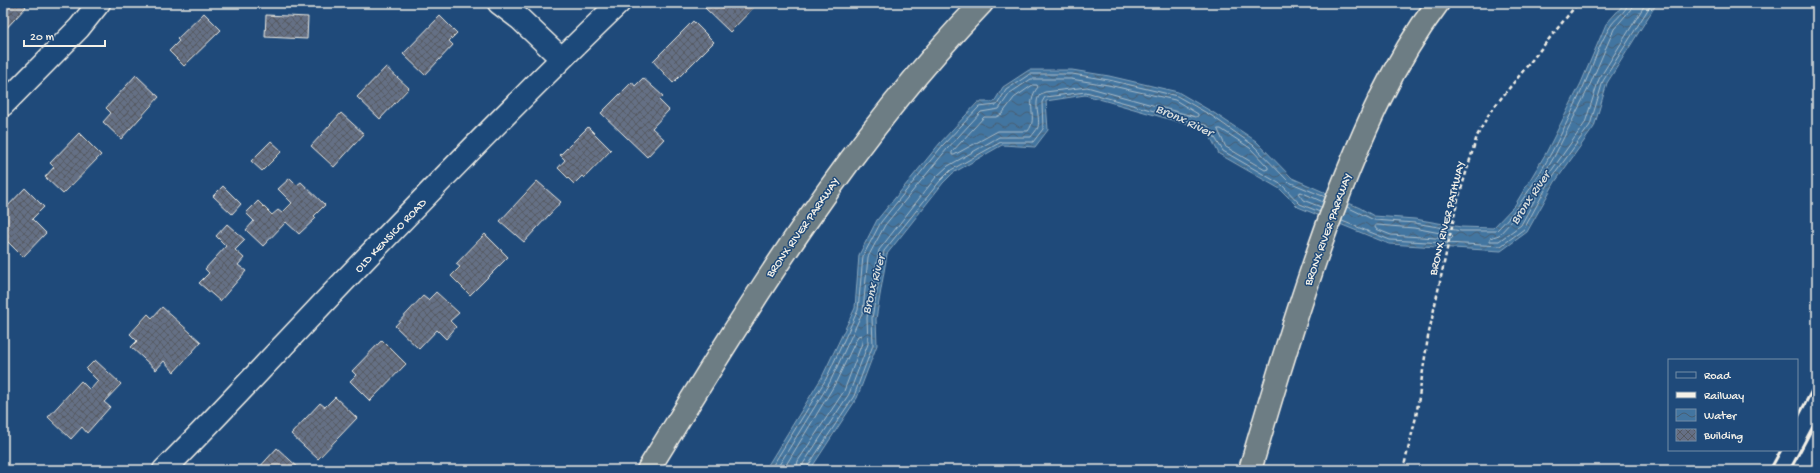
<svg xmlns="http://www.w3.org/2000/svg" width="1820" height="473" font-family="'Gochi Hand',sans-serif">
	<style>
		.water { fill: url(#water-waves); stroke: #8aa7bd }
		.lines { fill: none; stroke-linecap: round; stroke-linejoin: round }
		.shore { stroke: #adbfcb; stroke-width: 1 }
		.building { fill: url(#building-cross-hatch); stroke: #f4f1e8 }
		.minor-casing { stroke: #f4f1e8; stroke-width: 25 }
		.trunk-casing { stroke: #f4f1e8; stroke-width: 25 }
		.path { stroke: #f4f1e8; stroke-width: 2.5; stroke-dasharray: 4 3; stroke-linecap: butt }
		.minor { stroke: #1f4a7a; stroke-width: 22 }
		.trunk { stroke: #6d7d84; stroke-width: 22 }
		.rail { stroke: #f4f1e8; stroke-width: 3 }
		.labels { text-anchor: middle; stroke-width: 3; stroke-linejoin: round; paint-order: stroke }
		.street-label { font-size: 12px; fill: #f4f1e8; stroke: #1f4a7a }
		.water-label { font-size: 13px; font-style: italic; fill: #d9dedd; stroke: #1f4a7a }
	</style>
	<defs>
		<pattern id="water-waves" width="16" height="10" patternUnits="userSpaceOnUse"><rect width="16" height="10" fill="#4375a0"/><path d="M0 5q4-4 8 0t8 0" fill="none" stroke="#465e73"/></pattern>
		<pattern id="building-cross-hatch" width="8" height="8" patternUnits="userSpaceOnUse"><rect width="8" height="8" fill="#656f85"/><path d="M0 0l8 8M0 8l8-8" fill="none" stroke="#565a62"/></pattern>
	</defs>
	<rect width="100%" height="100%" fill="#1f4a7a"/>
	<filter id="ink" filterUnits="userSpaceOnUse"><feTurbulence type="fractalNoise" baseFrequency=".025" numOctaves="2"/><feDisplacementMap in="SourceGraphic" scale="8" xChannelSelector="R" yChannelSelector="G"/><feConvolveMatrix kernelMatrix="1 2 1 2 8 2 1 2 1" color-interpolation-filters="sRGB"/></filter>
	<g filter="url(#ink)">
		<polygon class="water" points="1625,3 1657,3 1607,83 1594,127 1555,182 1527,232 1501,251 1389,244 1298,207 1280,189 1219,154 1207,130 1085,95 1046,101 1048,130 1035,147 1002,145 953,173 943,183 887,254 876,319 877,345 857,398 810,470 765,470 822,377 855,308 859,255 877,220 940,143 978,102 994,102 1003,87 1029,70 1072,70 1109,76 1178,92 1214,113 1256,141 1292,178 1360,208 1374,216 1415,219 1461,227 1493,228 1515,205 1546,153 1581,83 1606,24"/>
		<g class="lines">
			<g class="shore">
				<polyline points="1633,3 1631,9 1614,29 1589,87 1554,157 1523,209 1499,235 1490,238 1490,241 1499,241 1521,225 1547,177 1585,123 1599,79 1646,3"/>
				<path d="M1033,85H1037L1038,87C1024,104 1039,117 1028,131H998L954,155H952V152L984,117H996L1002,114L1014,98Z"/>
				<polygon points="1218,129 1221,129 1250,148 1268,167 1268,169 1265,170 1226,147"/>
				<polyline points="1321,207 1303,200 1298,193 1301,192 1323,202"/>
				<path d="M1347,207L1374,220L1415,223L1461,231H1496C1534,194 1563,132 1585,83C1593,65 1599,44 1610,27C1614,19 1627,12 1628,3"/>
				<polyline points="1342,221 1390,240 1501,246 1524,229 1551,179 1590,125 1603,81 1652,3"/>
				<polygon points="1377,225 1414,228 1451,235 1453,237 1451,239 1391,235 1376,229 1375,227"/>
				<polyline points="770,470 826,379 858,310 863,256 881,222 943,145 979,107 997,105 1006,90 1030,74 1072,74 1109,80 1177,96 1212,116 1253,145 1289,182 1325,197"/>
				<path d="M776,470L830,382L863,311L868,257L885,225L947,149L981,112L999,109L1010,93L1031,79H1071L1108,85L1175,100L1198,114V116L1196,117L1087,87L1045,92C1030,97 1041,115 1038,127C1037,130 1033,134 1031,137H999L948,166L936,177L879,250L867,318L868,344L849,394L803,464L802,470"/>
				<polyline points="783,470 835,384 858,336 861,335 862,343 844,391 798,461 796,470"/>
				<polyline points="807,470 808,466 854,396 873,345 872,318 884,251 940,181 951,170 1001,142 1033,142 1043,129 1042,102 1045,97 1086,92 1208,126 1223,151 1282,185 1300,204 1320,212"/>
			</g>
		</g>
		<g class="building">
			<polygon points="3,3 23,3 26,7 3,32"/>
			<polygon points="710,3 758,3 730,32 705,8"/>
			<polygon points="204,13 221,30 184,66 169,51 179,41 177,39"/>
			<polygon points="266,15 308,17 307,39 265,37"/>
			<polygon points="440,16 457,33 449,41 453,45 425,75 403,54"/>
			<polygon points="693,21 714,42 673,83 653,61"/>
			<polygon points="386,67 409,88 380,119 357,97"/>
			<polygon points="136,75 159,97 121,139 103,122 111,113 106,108"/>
			<polygon points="643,78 663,96 659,100 669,110 652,128 664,139 647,157 601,113 632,82 635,86"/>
			<polygon points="341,113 364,134 334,167 311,146"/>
			<polygon points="588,127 611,150 584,178 582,176 574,184 558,168 565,160 560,155"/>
			<polygon points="79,133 101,155 63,194 45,177 54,167 50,163"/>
			<polygon points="271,141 282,151 262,171 251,161"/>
			<polygon points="290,178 297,185 301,182 325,205 314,216 316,218 299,234 286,222 263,246 246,230 254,221 246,213 258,201 272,215 278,210 282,213 292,203 278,189"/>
			<polygon points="537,181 561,202 524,242 500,221"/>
			<polygon points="223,186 241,204 232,214 213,196"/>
			<polygon points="25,188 44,207 32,219 46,233 23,257 3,237 3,207 5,209"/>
			<polygon points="227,224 245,240 235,250 244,258 238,265 246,271 220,301 199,283 209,273 205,269 226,246 216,236"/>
			<polygon points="485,234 508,257 470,295 451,276 460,267 456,264"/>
			<polygon points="436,292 459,313 450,321 456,327 446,339 437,330 419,349 395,326 423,296 428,300"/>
			<polygon points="162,307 201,342 174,372 164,361 156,370 131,347 137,341 130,334 148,314 152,318"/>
			<polygon points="382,340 406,364 370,401 350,381 356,375 352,371"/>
			<polygon points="95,360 121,384 104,402 110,407 87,433 82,427 71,439 48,417 81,381 90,390 98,381 86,369"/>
			<polygon points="335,397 357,418 318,459 291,434 320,403 325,407"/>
			<polygon points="277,448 301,470 257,470"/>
		</g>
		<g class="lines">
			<defs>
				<g id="minor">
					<polyline points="499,3 520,19 561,58"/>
					<polyline points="3,105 79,28 99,3"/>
					<path d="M164,470C221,413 274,355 329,297C424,197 520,98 619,3"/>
				</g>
				<g id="trunk">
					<path d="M648,470C748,307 848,142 982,3"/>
					<path d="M1250,470C1276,380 1303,290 1336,202C1363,132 1392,64 1438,3"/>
				</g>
			</defs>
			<use href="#minor" class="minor-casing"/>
			<use href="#trunk" class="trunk-casing"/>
			<polyline class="path" points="1403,470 1416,417 1428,337 1457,203 1477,136 1490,112 1578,3"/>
			<use href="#minor" class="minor"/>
			<use href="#trunk" class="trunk"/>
			<g class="rail">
				<polyline points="1797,419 1817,381"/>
				<polyline points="1770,470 1781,450"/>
				<polyline points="1790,470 1817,419"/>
			</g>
		</g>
	</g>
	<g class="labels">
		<g class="street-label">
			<text transform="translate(1446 218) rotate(-76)" y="4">BRONX RIVER PATHWAY</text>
			<text transform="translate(802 227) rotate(-55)" y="4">BRONX RIVER PARKWAY</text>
			<text transform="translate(1327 229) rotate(-70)" y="4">BRONX RIVER PARKWAY</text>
			<text transform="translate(390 235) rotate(-46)" y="4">OLD KENSICO ROAD</text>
		</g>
		<g class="water-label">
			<text transform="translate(1185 119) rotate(25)" y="5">Bronx River</text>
			<text transform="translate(1529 197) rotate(-56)" y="5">Bronx River</text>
			<text transform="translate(872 284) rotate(-75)" y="5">Bronx River</text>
		</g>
	</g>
	<rect width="1820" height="473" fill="none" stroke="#1f4a7a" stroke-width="16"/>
	<rect x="8" y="8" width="1804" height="457" fill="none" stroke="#f4f1e8" stroke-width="1.5" filter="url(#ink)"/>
	<rect x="1668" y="359" width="130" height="92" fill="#1f4a7a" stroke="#748da6"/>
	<rect x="1676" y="372" width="20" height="6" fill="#1f4a7a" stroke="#748da6"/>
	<text x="1704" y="379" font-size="12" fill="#f4f1e8">Road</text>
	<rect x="1676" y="392" width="20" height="6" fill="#f4f1e8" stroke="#748da6"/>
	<text x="1704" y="399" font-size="12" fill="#f4f1e8">Railway</text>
	<rect x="1676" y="409" width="20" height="12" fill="url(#water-waves)" stroke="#748da6"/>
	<text x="1704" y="419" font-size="12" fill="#f4f1e8">Water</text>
	<rect x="1676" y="429" width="20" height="12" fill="url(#building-cross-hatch)" stroke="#748da6"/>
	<text x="1704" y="439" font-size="12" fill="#f4f1e8">Building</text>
	<path d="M24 40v6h81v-6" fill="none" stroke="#f4f1e8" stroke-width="2"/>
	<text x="30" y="40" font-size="12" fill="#f4f1e8" stroke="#1f4a7a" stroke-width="3" paint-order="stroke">20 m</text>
</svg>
